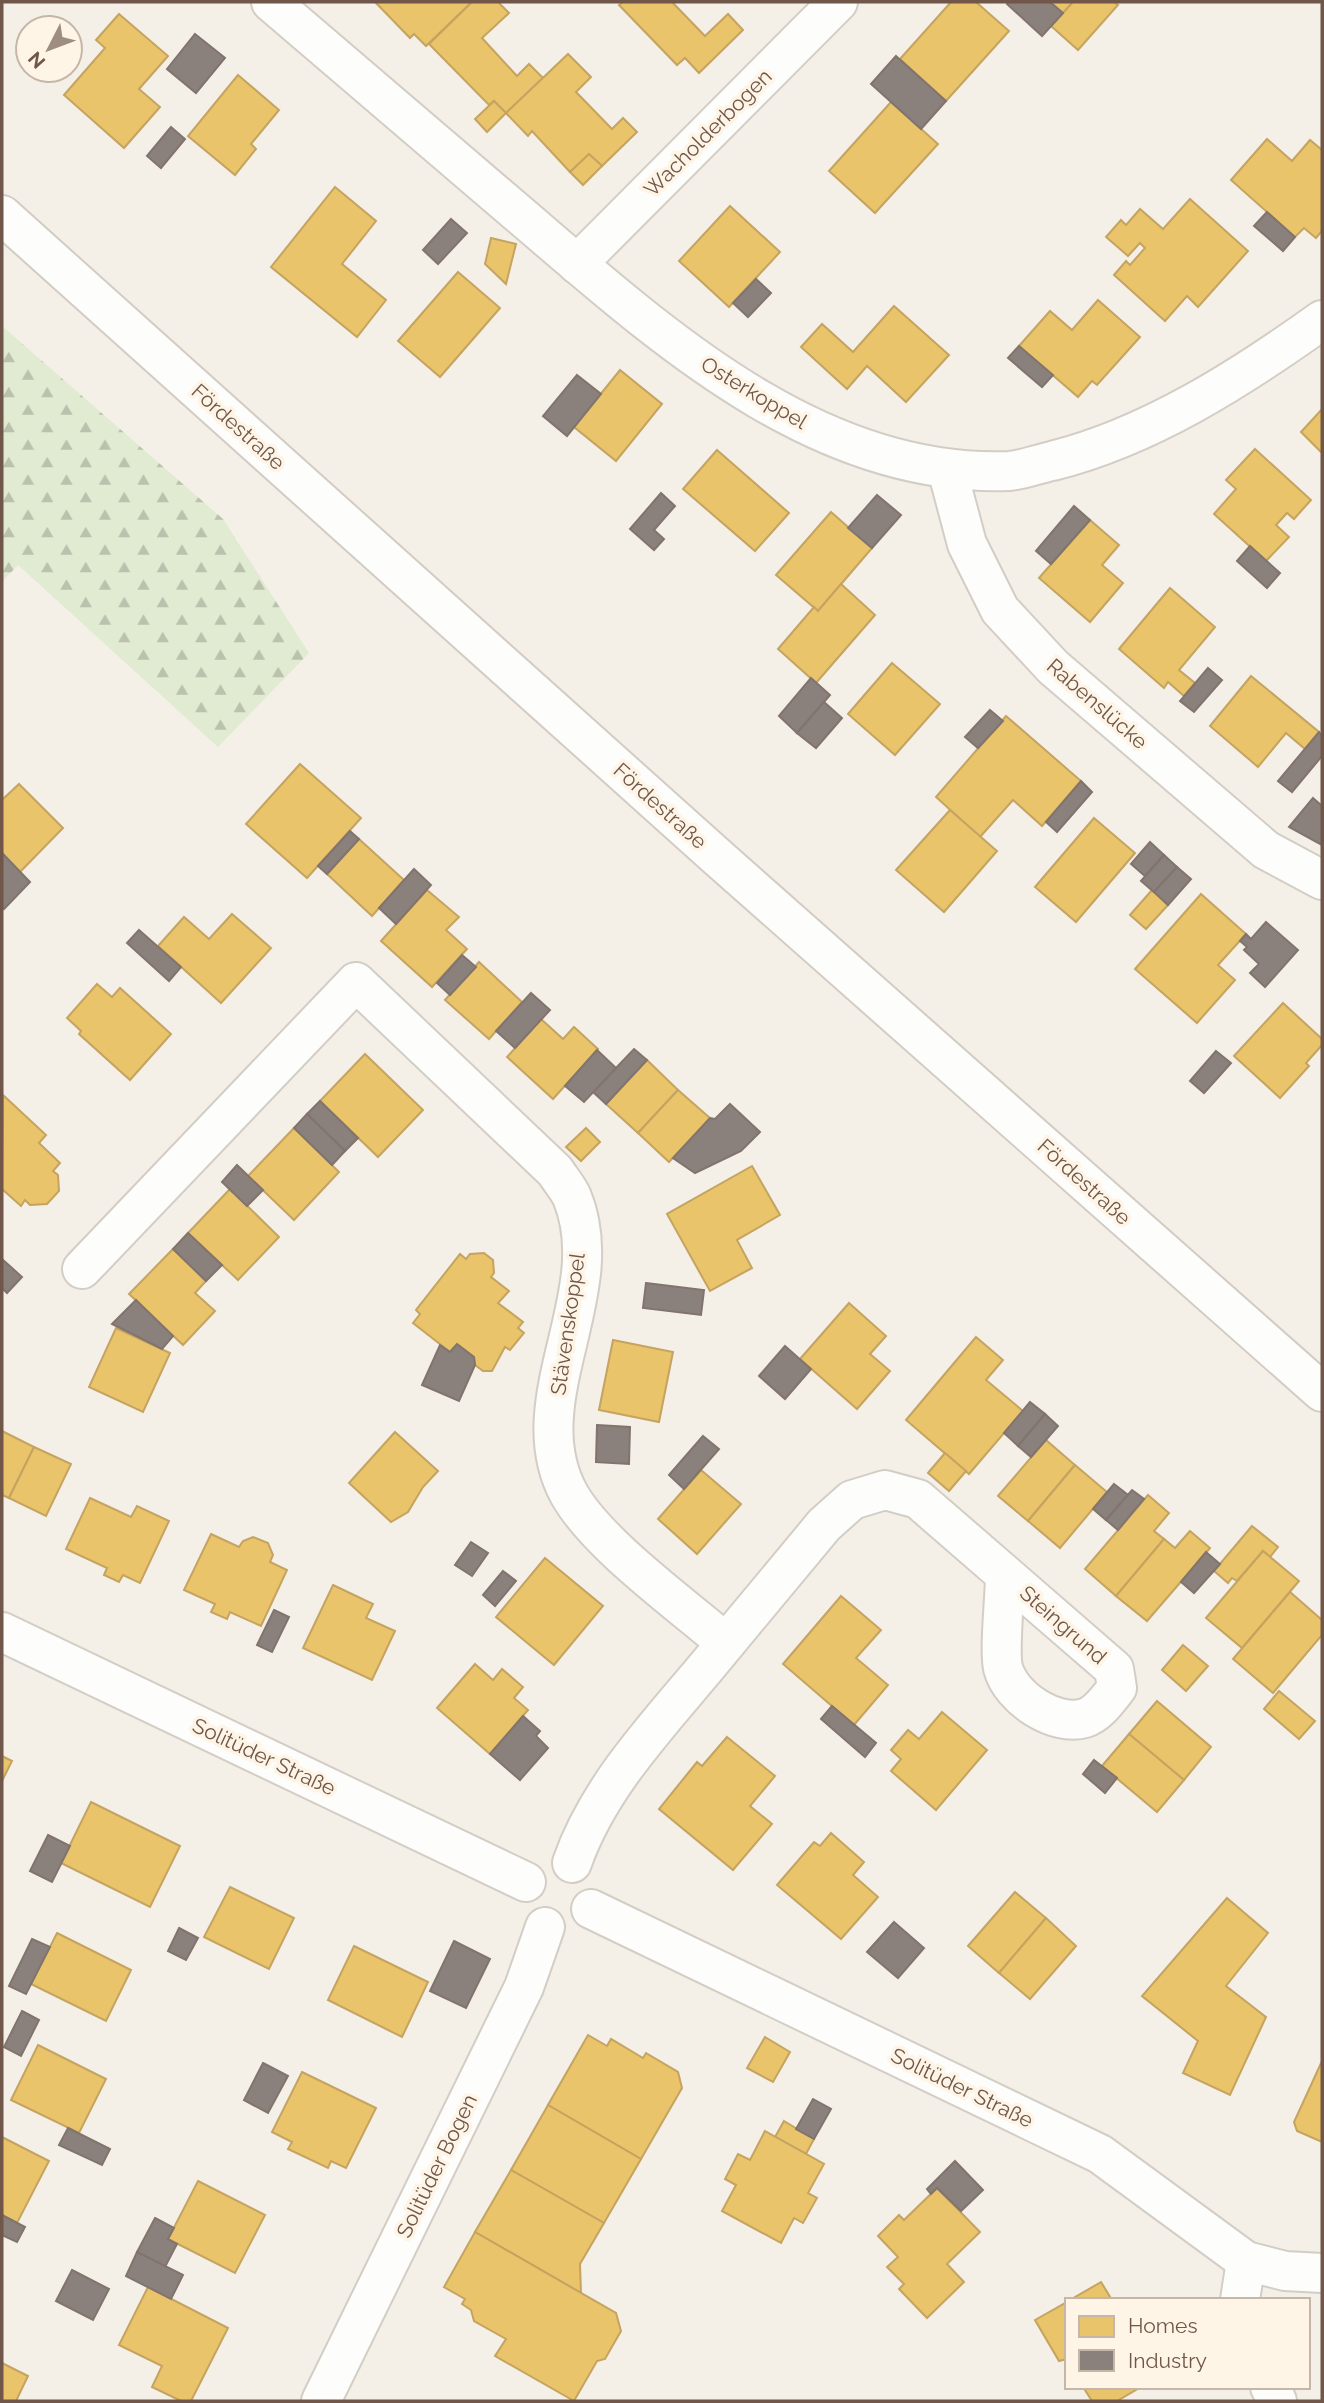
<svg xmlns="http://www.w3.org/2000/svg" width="1324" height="2403" font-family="Raleway,sans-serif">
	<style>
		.forest { fill: url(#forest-firs) }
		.homes { fill: #e9c46a; stroke: #c5a360; stroke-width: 2 }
		.industry { fill: #8a817c; stroke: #82746d; stroke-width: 2 }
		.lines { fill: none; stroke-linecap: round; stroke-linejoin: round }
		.street-casing { stroke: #d3cdc6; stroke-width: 42 }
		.secondary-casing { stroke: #d3ccc4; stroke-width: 42 }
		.street { stroke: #fdfdfb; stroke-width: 38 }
		.secondary { stroke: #fdfdfb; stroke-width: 38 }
		.labels { text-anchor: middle; stroke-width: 7; stroke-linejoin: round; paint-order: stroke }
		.street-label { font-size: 21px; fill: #70574a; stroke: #fef5e7 }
	</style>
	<defs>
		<pattern id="forest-firs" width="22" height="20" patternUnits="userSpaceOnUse" patternTransform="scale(1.75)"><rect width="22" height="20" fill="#e0ebd2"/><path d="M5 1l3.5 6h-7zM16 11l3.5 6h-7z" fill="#bac1ac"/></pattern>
	</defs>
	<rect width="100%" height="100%" fill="#f4f0e7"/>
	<polygon class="forest" points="2,326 223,519 309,653 218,747 18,565 2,582"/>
	<g class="homes">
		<polygon points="375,2 472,2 426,46 414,34 410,38"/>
		<polygon points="472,2 498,2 509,13 482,38 517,76 529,64 543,78 506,113 494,101 489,105 429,44"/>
		<polygon points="672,2 705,36 728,14 743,30 699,73 685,58 677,65 619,5 623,2"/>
		<polygon points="951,2 976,2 1009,31 946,101 900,59"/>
		<polygon points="1050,2 1073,2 1063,13"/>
		<polygon points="1073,2 1114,2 1118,5 1078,50 1051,26"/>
		<polygon points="119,14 168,56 139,89 160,107 124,148 64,95 105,48 96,40"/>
		<polygon points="568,54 591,77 576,92 612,129 623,118 637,132 602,166 589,154 570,172 532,131 528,136 506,113"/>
		<polygon points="238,75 279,110 251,144 256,149 235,175 188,136"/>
		<polygon points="494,101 506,113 487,132 475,119"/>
		<polygon points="891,102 938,144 875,213 829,171"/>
		<polygon points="1267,139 1292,161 1310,140 1322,150 1322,231 1316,238 1304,228 1295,237 1231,180"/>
		<polygon points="589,154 602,166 583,185 570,172"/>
		<polygon points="335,187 376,221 342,264 386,300 357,337 271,267"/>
		<polygon points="1190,199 1248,251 1198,307 1187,296 1165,321 1114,275 1126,261 1130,265 1145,248 1140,243 1128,256 1106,237 1121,220 1126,225 1140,209 1163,229"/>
		<polygon points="730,206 780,252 729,307 679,261"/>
		<polygon points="491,238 516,244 506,284 485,264"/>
		<polygon points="458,272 500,308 440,377 398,341"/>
		<polygon points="1098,300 1140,337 1097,385 1092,381 1078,397 1019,346 1050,311 1072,330"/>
		<polygon points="894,306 949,355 906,402 867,366 847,389 801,347 822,324 853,352"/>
		<polygon points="620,370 662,404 616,461 574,427"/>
		<polygon points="1322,409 1322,453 1301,432"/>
		<polygon points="1255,449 1311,500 1294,519 1287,513 1276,525 1289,537 1266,561 1214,514 1236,489 1226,480"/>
		<polygon points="717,450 789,513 755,551 683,489"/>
		<polygon points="831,512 872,548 818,611 776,575"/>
		<polygon points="1090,520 1119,545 1102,565 1123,583 1090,622 1039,578"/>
		<polygon points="841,584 875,615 816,683 778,649 814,607 818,611"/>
		<polygon points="1170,588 1215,627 1179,670 1195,683 1184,696 1168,682 1164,688 1119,649"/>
		<polygon points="892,663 940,704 895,755 848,714"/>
		<polygon points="1251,676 1319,732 1305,749 1286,733 1258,767 1210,726"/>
		<polygon points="1006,716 1081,781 1042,826 1013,800 980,837 936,797"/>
		<polygon points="300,764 361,818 307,878 246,824"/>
		<polygon points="19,784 63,828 20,872 2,853 2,800"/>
		<polygon points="950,810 997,851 944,912 896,870"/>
		<polygon points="1094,818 1135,853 1076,922 1035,887"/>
		<polygon points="359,839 404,880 372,916 327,874"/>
		<polygon points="427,890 459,917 446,930 467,949 432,987 381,941"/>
		<polygon points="1152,890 1168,905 1146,929 1130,915"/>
		<polygon points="1201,894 1246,934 1218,965 1235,980 1197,1023 1135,969"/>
		<polygon points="232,914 271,948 221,1003 158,946 184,917 209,939"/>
		<polygon points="479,962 522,1002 489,1039 445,1000"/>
		<polygon points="97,984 112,997 120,988 171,1034 130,1080 79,1034 81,1031 67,1018"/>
		<polygon points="1283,1003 1322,1039 1322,1045 1306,1063 1309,1066 1280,1098 1234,1056"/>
		<polygon points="541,1019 563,1039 574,1027 598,1049 553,1099 507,1057"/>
		<polygon points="365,1054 423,1110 378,1157 320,1101"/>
		<polygon points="647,1060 678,1090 638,1133 606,1104"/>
		<polygon points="678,1090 710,1118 669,1162 638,1133"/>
		<polygon points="3,1095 46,1135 39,1143 60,1163 53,1171 58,1175 59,1191 47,1204 30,1205 25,1200 21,1206 2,1189"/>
		<polygon points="294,1128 339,1172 294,1220 248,1176"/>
		<polygon points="586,1128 600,1142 581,1161 566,1147"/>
		<polygon points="752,1166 780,1215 737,1240 752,1268 710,1291 667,1214"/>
		<polygon points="230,1189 279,1237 238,1280 188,1233"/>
		<polygon points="173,1249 206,1281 195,1293 215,1311 183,1345 129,1294"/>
		<polygon points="484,1253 493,1260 494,1273 491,1277 509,1291 498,1303 523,1322 518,1328 524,1333 510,1350 505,1347 492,1371 483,1371 475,1365 474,1357 457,1344 450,1352 413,1323 420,1314 416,1310 460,1254 466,1259 470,1254"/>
		<polygon points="849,1303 886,1336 870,1354 890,1371 857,1409 800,1359"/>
		<polygon points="116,1328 170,1353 143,1412 89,1387"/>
		<polygon points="976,1337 1003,1360 986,1380 1023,1411 969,1474 906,1420"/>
		<polygon points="613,1340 673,1352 659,1422 599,1410"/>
		<polygon points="2,1431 34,1447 9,1498 2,1495"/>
		<polygon points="395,1432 438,1471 423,1487 408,1512 391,1522 349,1483"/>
		<polygon points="1046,1440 1075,1465 1028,1521 998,1496"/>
		<polygon points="34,1447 71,1464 46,1516 9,1498"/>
		<polygon points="945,1453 966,1471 949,1491 928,1473"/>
		<polygon points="1075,1465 1107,1492 1060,1548 1028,1521"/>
		<polygon points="701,1470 741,1504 697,1554 658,1519"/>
		<polygon points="1148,1495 1169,1513 1154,1531 1164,1539 1116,1596 1085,1569"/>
		<polygon points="90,1498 131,1517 137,1506 169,1521 140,1583 123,1575 119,1582 104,1575 107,1568 66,1549"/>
		<polygon points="1252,1526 1278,1547 1270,1557 1263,1551 1237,1581 1232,1578 1228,1583 1214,1571"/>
		<polygon points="1190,1531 1210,1548 1147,1621 1116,1596 1164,1539 1175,1548"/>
		<polygon points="211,1534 239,1547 243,1541 253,1537 268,1543 273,1555 270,1562 287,1570 261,1626 230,1612 227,1619 211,1612 215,1604 184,1590"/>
		<polygon points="1263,1551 1299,1581 1242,1648 1206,1618"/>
		<polygon points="545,1558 603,1606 554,1665 496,1617"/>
		<polygon points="333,1585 373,1604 366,1618 395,1631 372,1680 303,1648"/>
		<polygon points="1290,1592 1322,1620 1322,1635 1273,1693 1233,1659"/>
		<polygon points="841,1596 881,1630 856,1658 888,1685 854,1725 783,1664"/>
		<polygon points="1183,1645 1208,1666 1186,1691 1162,1670"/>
		<polygon points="475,1664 493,1680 502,1669 523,1687 514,1698 528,1710 490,1754 437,1708"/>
		<polygon points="1279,1691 1315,1721 1299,1739 1264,1709"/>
		<polygon points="1157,1701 1211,1747 1184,1780 1129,1734"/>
		<polygon points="942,1712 987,1750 936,1810 891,1771 901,1759 891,1750 908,1730 919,1739"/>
		<polygon points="1129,1734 1184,1780 1157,1812 1102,1766"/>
		<polygon points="727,1737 775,1776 750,1806 772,1824 733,1870 659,1809 697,1762 702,1766"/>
		<polygon points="2,1756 12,1761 2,1781"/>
		<polygon points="91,1802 180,1846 150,1907 61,1863"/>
		<polygon points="831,1833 864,1862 853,1875 878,1897 841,1939 777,1885 814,1842 820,1846"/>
		<polygon points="230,1887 294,1918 269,1969 204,1937"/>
		<polygon points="1015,1892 1046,1918 999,1973 968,1946"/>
		<polygon points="1227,1898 1268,1933 1226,1986 1266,2017 1230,2095 1183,2073 1198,2041 1142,1996"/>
		<polygon points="1046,1918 1076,1946 1030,1999 999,1973"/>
		<polygon points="57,1933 131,1970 106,2021 31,1984"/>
		<polygon points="354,1946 428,1982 402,2037 328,2000"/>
		<polygon points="588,2035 607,2046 611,2039 643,2058 646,2053 678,2072 682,2088 641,2159 548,2105"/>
		<polygon points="765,2037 790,2052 773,2082 747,2068"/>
		<polygon points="38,2045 106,2079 79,2133 11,2100"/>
		<polygon points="1322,2061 1322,2142 1297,2131 1294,2122"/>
		<polygon points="302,2072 376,2108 346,2168 331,2161 328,2168 288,2149 292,2142 272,2132"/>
		<polygon points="548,2105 641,2159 604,2223 511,2170"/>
		<polygon points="784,2121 814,2139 806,2154 775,2137"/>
		<polygon points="765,2131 824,2164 808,2193 817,2198 803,2223 794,2218 781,2243 722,2211 736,2185 725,2179 738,2154 750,2160"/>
		<polygon points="2,2137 49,2161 17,2223 2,2215"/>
		<polygon points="511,2170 604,2223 580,2264 581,2293 475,2232"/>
		<polygon points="198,2181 265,2215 235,2273 168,2239"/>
		<polygon points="937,2188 980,2232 947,2264 964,2282 927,2318 899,2289 904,2284 887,2267 898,2257 878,2236 899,2215 904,2220"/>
		<polygon points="475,2232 616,2313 621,2331 605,2359 597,2361 574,2401 495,2356 506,2339 474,2321 471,2310 462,2304 465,2299 444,2287"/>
		<polygon points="1101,2282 1112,2300 1070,2300"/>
		<polygon points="148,2287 228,2328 191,2401 181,2401 152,2387 162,2366 119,2345"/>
		<polygon points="1067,2302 1067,2359 1059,2361 1035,2320"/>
		<polygon points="2,2363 28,2376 16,2401 2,2401"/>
		<polygon points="1083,2387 1141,2387 1117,2401 1092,2401"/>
	</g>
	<g class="industry">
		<polygon points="1009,2 1050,2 1063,13 1042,36 1007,4"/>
		<polygon points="195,34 225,58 196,93 167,69"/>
		<polygon points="896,56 946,101 921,129 871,84"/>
		<polygon points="171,127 185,139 161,168 147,156"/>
		<polygon points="1267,212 1295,237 1283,251 1254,226"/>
		<polygon points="451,219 467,233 438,264 423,250"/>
		<polygon points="756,279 771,293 748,317 733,303"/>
		<polygon points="1019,346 1053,375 1042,387 1008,358"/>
		<polygon points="577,375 601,394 567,436 543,416"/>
		<polygon points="661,493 675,506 654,530 664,539 654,550 630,529"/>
		<polygon points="877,495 901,515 872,548 848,528"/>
		<polygon points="1074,506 1090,520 1051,564 1036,551"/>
		<polygon points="1250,546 1280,573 1267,588 1237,561"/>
		<polygon points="1208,668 1222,680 1194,712 1180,701"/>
		<polygon points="811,678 830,695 797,733 779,716"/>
		<polygon points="824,702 842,718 816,748 797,733"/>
		<polygon points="990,710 1003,721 978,748 965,737"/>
		<polygon points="1319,732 1322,736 1322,756 1292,792 1278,781"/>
		<polygon points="1081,781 1092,792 1057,832 1046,822"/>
		<polygon points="1313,798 1322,806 1322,845 1289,827"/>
		<polygon points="350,831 359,839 327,874 318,866"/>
		<polygon points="1150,842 1164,855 1145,876 1131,864"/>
		<polygon points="2,853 30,882 4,909 2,907"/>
		<polygon points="1164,855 1177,867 1154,892 1141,881"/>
		<polygon points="1177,867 1191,879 1168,905 1154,892"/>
		<polygon points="414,869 431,885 396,924 379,908"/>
		<polygon points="1266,922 1298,950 1265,987 1250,973 1259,964 1244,950 1247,947 1240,941 1246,934 1251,939"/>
		<polygon points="139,930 181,967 169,981 127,943"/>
		<polygon points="462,955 476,967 450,995 437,983"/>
		<polygon points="531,993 550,1010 515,1048 496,1031"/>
		<polygon points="634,1049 647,1060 606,1104 593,1092"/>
		<polygon points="597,1050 616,1068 584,1102 565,1086"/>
		<polygon points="1216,1051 1231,1063 1204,1093 1190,1081"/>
		<polygon points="320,1101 358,1138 345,1151 307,1114"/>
		<polygon points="730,1104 760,1132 741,1151 695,1173 673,1158 710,1118 715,1119"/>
		<polygon points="307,1114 345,1151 332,1165 294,1128"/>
		<polygon points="237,1165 263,1190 247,1206 222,1182"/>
		<polygon points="188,1233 222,1265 206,1281 173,1249"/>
		<polygon points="2,1259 22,1277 7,1293 2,1288"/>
		<polygon points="646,1283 704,1290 701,1315 643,1308"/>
		<polygon points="136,1300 173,1336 162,1349 112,1324"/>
		<polygon points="457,1344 474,1357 475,1365 459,1401 422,1385 440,1345 450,1352"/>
		<polygon points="785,1346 811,1369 785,1399 759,1376"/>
		<polygon points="1030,1402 1045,1414 1018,1446 1004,1433"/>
		<polygon points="1045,1414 1058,1426 1031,1457 1018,1446"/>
		<polygon points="597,1425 630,1427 629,1464 596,1462"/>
		<polygon points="703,1436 719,1449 684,1489 669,1475"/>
		<polygon points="1114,1484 1128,1495 1106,1520 1093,1509"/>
		<polygon points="1132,1490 1144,1499 1118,1530 1106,1520"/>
		<polygon points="471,1542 488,1553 472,1576 455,1565"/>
		<polygon points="1206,1552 1220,1564 1194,1593 1181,1582"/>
		<polygon points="503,1571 516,1581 495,1606 483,1595"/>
		<polygon points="274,1610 289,1617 272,1652 257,1645"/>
		<polygon points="832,1706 876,1743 865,1757 821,1719"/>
		<polygon points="523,1716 540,1731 536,1736 548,1748 520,1780 490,1754"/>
		<polygon points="1094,1760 1117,1778 1105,1793 1083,1774"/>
		<polygon points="48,1835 70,1846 52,1882 30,1871"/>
		<polygon points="894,1922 924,1948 898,1978 867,1952"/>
		<polygon points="179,1928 198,1938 186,1960 168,1951"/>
		<polygon points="32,1939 50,1947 26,1994 9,1986"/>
		<polygon points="454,1941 490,1959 466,2008 430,1991"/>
		<polygon points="22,2011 39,2020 21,2056 4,2047"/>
		<polygon points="263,2063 288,2076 268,2113 244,2100"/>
		<polygon points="813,2099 831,2109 814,2139 796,2129"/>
		<polygon points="68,2128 110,2149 102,2165 59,2145"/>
		<polygon points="955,2161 983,2190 961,2211 937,2188 931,2194 927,2189"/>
		<polygon points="2,2215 25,2227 17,2242 2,2235"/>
		<polygon points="155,2218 174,2228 168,2239 177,2244 165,2267 137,2252"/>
		<polygon points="137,2252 183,2275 171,2299 126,2276"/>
		<polygon points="72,2270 109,2289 93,2320 56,2301"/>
	</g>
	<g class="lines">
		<defs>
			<g id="street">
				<path d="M271,2C352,71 433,140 513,209C653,328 813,479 1009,471C1023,470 1038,464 1052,461C1149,437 1241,378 1322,320"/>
				<polyline points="577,264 838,2"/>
				<polyline points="947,469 967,544 1000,610 1053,667 1266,850 1322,880"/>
				<path d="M82,1269L356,982L555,1171C560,1179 568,1188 572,1197C612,1294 518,1401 569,1494C597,1544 681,1604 726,1643C671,1712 601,1779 572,1863"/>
				<polyline points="2,1632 526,1882"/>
				<path d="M726,1643L824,1525L852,1500L885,1490L918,1499L1114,1669L1117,1688C1109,1698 1098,1714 1085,1718C1055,1727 1011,1698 1003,1668C999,1650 1005,1596 1005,1575"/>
				<polyline points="591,1909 1100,2154 1246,2261 1285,2271 1322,2273"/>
				<polyline points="1240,2300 1246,2261"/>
				<polyline points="1270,2387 1277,2401"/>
				<polyline points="321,2401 524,1987 545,1927"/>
			</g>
			<polyline id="secondary" points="2,215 715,855 1322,1392"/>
		</defs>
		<use href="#street" class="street-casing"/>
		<use href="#secondary" class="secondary-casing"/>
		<use href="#street" class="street"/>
		<use href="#secondary" class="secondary"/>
	</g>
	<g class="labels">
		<g class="street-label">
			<text transform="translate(708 133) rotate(-45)" y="7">Wacholderbogen</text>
			<text transform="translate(754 393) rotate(31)" y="7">Osterkoppel</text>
			<text transform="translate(238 427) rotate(42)" y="7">Fördestraße</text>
			<text transform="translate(1097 704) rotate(41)" y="7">Rabenslücke</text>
			<text transform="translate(660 806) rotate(42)" y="7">Fördestraße</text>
			<text transform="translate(1084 1182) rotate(42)" y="7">Fördestraße</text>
			<text transform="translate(568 1324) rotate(-82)" y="7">Stävenskoppel</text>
			<text transform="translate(1063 1625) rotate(41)" y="7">Steingrund</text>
			<text transform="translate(264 1757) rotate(25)" y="7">Solitüder Straße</text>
			<text transform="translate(962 2088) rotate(26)" y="7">Solitüder Straße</text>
			<text transform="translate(437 2166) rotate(-64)" y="7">Solitüder Bogen</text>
		</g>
	</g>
	<rect width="1324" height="2403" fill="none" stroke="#70574a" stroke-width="7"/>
	<rect x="1065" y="2298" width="245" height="91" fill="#fef5e7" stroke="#c5b6a8" stroke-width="2"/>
	<rect x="1079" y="2316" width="35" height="21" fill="#e9c46a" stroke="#c5b6a8" stroke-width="2"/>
	<text x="1128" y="2333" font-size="21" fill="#70574a">Homes</text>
	<rect x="1079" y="2350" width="35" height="21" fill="#8a817c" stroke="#c5b6a8" stroke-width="2"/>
	<text x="1128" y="2368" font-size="21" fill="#70574a">Industry</text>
	<g transform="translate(49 49) rotate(228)"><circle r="33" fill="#fef5e7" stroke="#c5b6a8" stroke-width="2"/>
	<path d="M0-5L12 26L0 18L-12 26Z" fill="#9e8d81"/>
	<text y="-10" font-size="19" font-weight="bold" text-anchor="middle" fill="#70574a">N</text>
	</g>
</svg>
